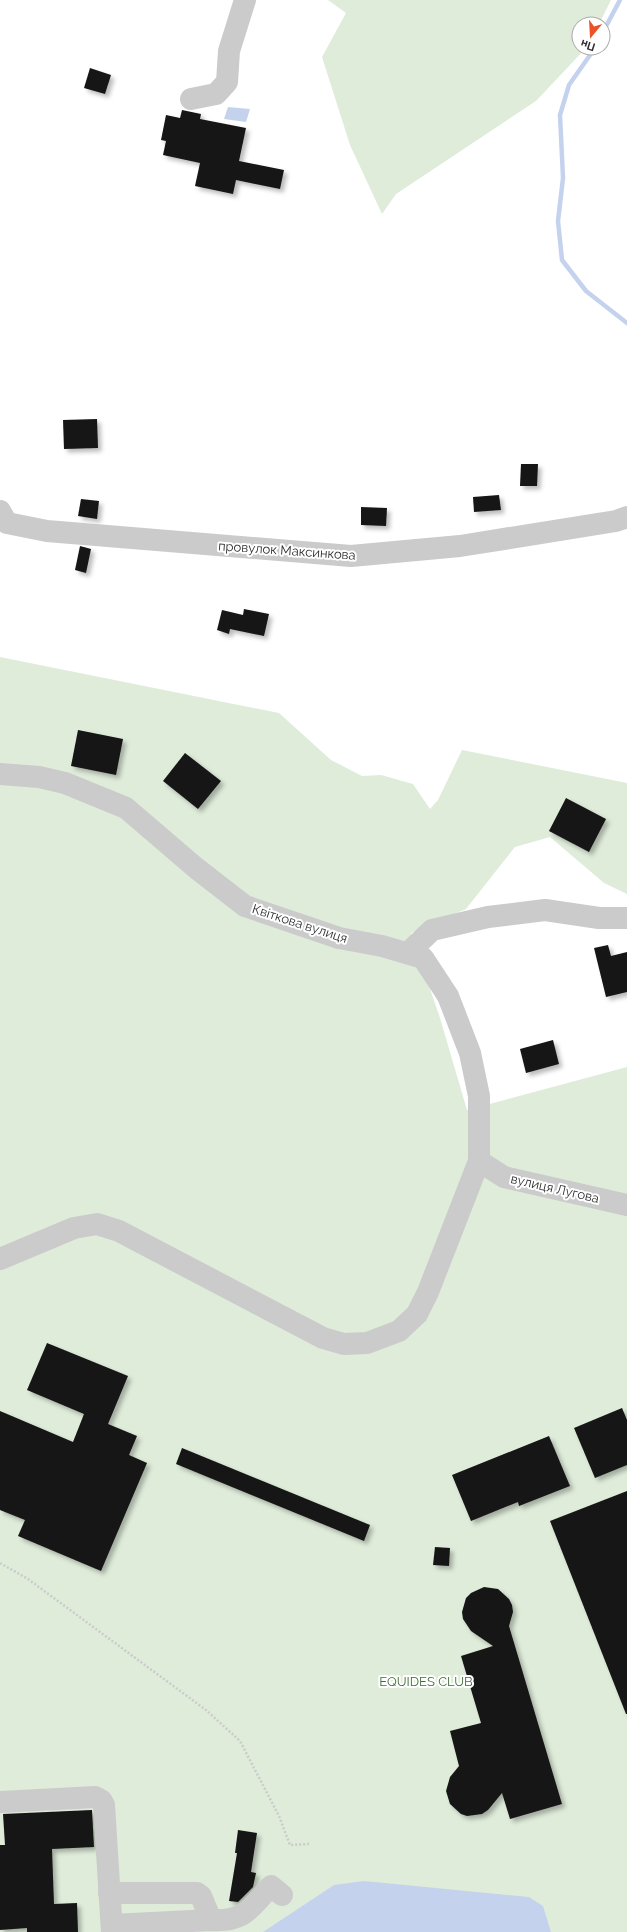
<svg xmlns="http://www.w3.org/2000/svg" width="627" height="1932" font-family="Raleway,sans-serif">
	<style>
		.green { fill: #dfecda }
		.water { fill: #c5d2ed }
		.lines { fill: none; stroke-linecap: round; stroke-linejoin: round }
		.stream { stroke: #c5d2ed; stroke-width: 4.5 }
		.building { fill: #151515; filter: url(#shadow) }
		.path { stroke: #cbcbcb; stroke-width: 2.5; stroke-dasharray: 2 2; stroke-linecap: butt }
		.minor { stroke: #cbcbcb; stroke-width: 22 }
		.labels { text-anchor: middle; stroke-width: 4; stroke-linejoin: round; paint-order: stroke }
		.street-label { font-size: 13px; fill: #2e2e2e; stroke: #fff }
		.park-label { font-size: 13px; fill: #426b39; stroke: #fff }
	</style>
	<defs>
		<filter id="shadow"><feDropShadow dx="3.5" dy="3.5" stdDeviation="2" flood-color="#0004"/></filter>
	</defs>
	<rect width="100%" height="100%" fill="#fff"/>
	<g class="green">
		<polygon points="328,0 611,0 599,24 579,24 579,48 586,48 536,101 396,194 382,214 350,145 322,57 346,13"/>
		<polygon points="0,657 279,713 331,760 362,776 381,775 413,784 430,809 438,800 462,750 627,783 627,894 604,883 550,837 515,847 466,909 411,933 440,1018 467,1110 627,1067 627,1932 0,1932"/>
	</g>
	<g class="water">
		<polygon points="228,107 250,109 246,122 224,119"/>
		<polygon points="364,1881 529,1897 543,1906 551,1932 263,1932 334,1885"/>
	</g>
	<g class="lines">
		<g class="stream">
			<polyline points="603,32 620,0"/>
			<polyline points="595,48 569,85 560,115 563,178 558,221 562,260 586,291 627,323"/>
		</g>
	</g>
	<g class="building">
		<polygon points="90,68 111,75 105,94 84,88"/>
		<polygon points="182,110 201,114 200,119 246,128 239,161 284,170 280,189 236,180 233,194 195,186 200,163 163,155 166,141 161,140 166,115 180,118"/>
		<polygon points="97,419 98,448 64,449 63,420"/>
		<polygon points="521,464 538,464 537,486 520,486"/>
		<polygon points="499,495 501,510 474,512 473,497"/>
		<polygon points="81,499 99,501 97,519 78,516"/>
		<polygon points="361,507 387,508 386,526 361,525"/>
		<polygon points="80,546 91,549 86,573 75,570"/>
		<polygon points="244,609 269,614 264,636 230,629 229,634 217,630 222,610 243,615"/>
		<polygon points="78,730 123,739 116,775 71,766"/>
		<polygon points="185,753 221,781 198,809 163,781"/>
		<polygon points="566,798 606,819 589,852 549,831"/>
		<polygon points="608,945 611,956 627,952 627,992 606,997 594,948"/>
		<polygon points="553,1040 559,1064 526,1073 520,1049"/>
		<polygon points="47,1343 128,1376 108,1424 137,1436 129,1455 147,1463 101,1571 18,1536 25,1520 0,1510 0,1411 73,1442 84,1414 27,1390"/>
		<polygon points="622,1408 627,1420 627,1465 595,1478 574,1428"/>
		<polygon points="549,1436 570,1486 519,1506 518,1502 471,1521 452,1475"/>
		<polygon points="182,1448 370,1525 364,1541 176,1464"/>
		<polygon points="627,1491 627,1714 626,1714 550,1521"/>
		<polygon points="435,1547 450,1548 449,1566 433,1565"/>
		<polygon points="484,1587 498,1589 509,1599 512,1605 513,1612 509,1626 562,1804 510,1819 502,1793 488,1810 482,1814 467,1816 461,1814 450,1804 446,1791 450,1777 459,1766 450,1731 481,1723 461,1656 493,1646 471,1631 463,1619 462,1612 466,1598 471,1593"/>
		<polygon points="92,1810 94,1847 52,1849 54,1904 77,1903 78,1932 27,1932 27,1928 0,1930 0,1845 5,1845 3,1814"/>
		<polygon points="238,1830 257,1833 251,1872 256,1873 253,1887 238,1902 229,1901 237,1853 235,1853"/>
	</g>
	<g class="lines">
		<polyline class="path" points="0,1563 28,1579 206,1710 240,1741 279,1816 290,1845 309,1844"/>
		<g class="minor">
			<polyline points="191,99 216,94 227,82 229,51 245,0"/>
			<polyline points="0,511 7,523 47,531 351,556 460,546 616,521 627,517"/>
			<polyline points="0,774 39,777 65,783 126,808 196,868 245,906 339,938 382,946 423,958 448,996 470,1053 479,1096 479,1161 504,1177 627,1205"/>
			<polyline points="408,953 432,930 488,917 545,910 599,918 627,918"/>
			<polyline points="0,1259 74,1228 97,1224 119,1231 323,1338 344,1344 367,1343 399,1331 417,1314 428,1292 479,1161"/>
			<polyline points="0,1802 95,1797 101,1800 104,1805 112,1932"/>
			<polyline points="109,1893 197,1893 201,1896 211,1920"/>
			<path d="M112,1925L211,1920C245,1922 250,1908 271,1886L282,1895"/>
		</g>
	</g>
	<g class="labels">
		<g class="street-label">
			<text transform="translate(287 550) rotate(4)" y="5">провулок Максинкова</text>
			<text transform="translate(300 923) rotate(18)" y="5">Квіткова вулиця</text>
			<text transform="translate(555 1188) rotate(13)" y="5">вулиця Лугова</text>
		</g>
		<g class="park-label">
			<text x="426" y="1686">EQUIDES CLUB</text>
		</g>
	</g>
	<g transform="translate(591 36) rotate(198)"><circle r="19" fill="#ffffff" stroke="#ababab"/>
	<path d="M0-3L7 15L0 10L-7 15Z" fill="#ed5127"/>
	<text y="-6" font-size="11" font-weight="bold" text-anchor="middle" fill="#2e2e2e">Пн</text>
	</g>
</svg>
